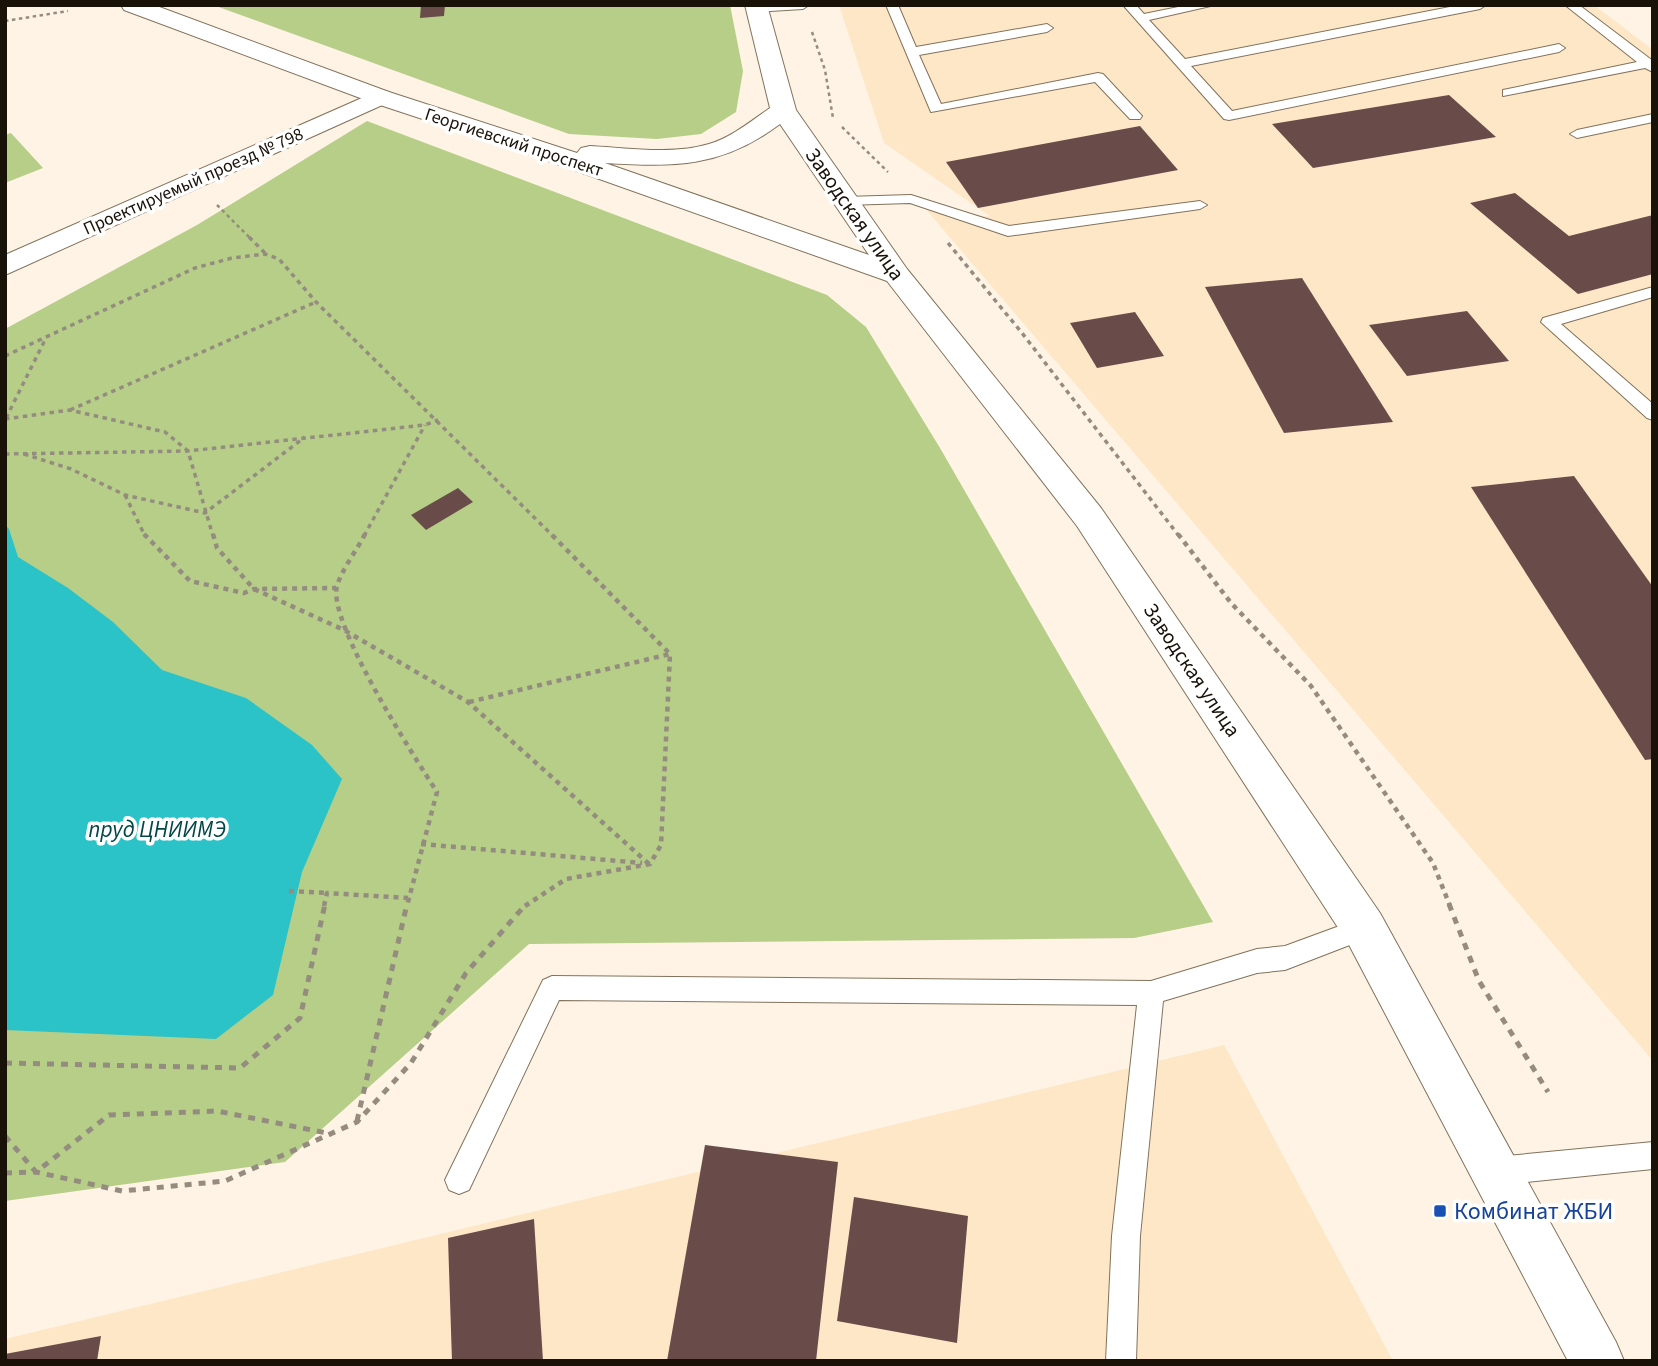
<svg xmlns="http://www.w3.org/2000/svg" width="1658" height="1366" font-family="'Source Sans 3',sans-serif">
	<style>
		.built { fill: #fee7c7 }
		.green { fill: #b6ce87 }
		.water { fill: #2bc3c7 }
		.building { fill: #694c4a }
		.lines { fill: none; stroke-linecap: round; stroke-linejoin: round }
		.lane-casing { stroke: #82725b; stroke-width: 2 }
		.street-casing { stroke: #82725b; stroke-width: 2 }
		.secondary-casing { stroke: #82725b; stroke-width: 2 }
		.path-far3 { stroke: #958c80; stroke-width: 2.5; stroke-dasharray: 3.5 3.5; stroke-linecap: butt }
		.path-far2 { stroke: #958c80; stroke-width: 3.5; stroke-dasharray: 4.5 4.5; stroke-linecap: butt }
		.path-far1 { stroke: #958c80; stroke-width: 4.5; stroke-dasharray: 5 5; stroke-linecap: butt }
		.path { stroke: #958c80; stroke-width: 5; stroke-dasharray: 7 7; stroke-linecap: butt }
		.lane { fill: #fff; fill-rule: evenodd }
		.street { fill: #fff; fill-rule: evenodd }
		.secondary { fill: #fff; fill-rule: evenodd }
		.transit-dot { fill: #1a4fb4; stroke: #fff; stroke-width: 2.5 }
		.labels { text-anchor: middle; stroke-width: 7; stroke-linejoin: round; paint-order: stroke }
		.far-street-label { font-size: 18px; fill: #181209; stroke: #fff }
		.street-label { font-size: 21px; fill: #181209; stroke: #fff }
		.water-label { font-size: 23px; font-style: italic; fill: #034647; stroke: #fff }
		.near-transit-label { font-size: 24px; fill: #164399; stroke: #fff; text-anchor: start }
	</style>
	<rect width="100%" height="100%" fill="#fef3e4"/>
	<g class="built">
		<polygon points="839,5 1594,5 1653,50 1653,1061 924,207 991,217 884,143"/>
		<polygon points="1224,1045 1393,1361 5,1361 5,1339"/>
	</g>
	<g class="green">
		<polygon points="213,5 730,5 743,71 736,112 701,134 657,139 569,134"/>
		<polygon points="367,121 827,295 866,327 940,448 1213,922 1134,938 529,944 285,1162 5,1201 5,329 197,225"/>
		<polygon points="11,133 43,168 5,183 5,135"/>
	</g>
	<polygon class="water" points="5,525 9,529 18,557 68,588 113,622 162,670 246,698 312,745 342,779 302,872 273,995 216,1039 5,1030"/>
	<g class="building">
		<polygon points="421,5 445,5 444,16 420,18"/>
		<polygon points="1449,95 1496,137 1313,168 1272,124"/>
		<polygon points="1140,126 1178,170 978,208 946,162"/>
		<polygon points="1515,193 1569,236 1653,215 1653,274 1578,294 1470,203"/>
		<polygon points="1302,278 1393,422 1284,433 1205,287"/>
		<polygon points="1467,311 1509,361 1407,376 1369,325"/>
		<polygon points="1135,312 1164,356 1097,368 1070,323"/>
		<polygon points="1574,476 1653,587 1653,759 1645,760 1471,487"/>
		<polygon points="458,488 473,502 426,530 411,515"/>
		<polygon points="705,1145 838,1162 816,1361 667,1361"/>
		<polygon points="854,1197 968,1216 957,1343 837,1321"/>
		<polygon points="534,1219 543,1361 452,1361 448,1238"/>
		<polygon points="101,1336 97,1361 5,1361 5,1354"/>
	</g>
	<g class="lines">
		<defs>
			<g id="lane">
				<polygon points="752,5 809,5 803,9 756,12 750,8"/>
				<polygon points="886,5 898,5 916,47 1047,24 1053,28 1047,32 919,55 941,104 1098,73 1103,74 1142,116 1140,119 1130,119 1095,82 931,112"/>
				<polygon points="1123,5 1136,5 1144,14 1188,5 1215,5 1149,20 1185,59 1460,5 1486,5 1480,9 1191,66 1232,111 1559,44 1565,48 1559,52 1229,120 1224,119"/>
				<polygon points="1565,5 1579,5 1653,61 1653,72 1645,68 1503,96 1503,90 1637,62"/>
				<polygon points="1653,114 1653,122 1577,138 1570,134 1577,130"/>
				<polygon points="911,195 1009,226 1200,201 1207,205 1200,209 1008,236 910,203 845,205 838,201 845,197"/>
				<polygon points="1653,287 1653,297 1561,324 1653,404 1653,420 1647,418 1541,322 1543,318"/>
				<polygon points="1364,917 1373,920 1376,928 1373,936 1285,970 1257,973 1163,1001 1140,1236 1136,1361 1106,1361 1112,1236 1137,1005 559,1000 469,1190 459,1194 449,1190 445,1180 543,980 552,976 1151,981 1257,949 1285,946"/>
				<polygon points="1653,1142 1653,1169 1496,1185 1486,1181 1482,1171 1486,1161 1496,1157"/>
			</g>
			<polygon id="street" points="380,90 389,92 392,97 389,102 5,275 5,255"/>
			<path id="secondary" d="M121,5H154L389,92L577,153L581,148L590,146C628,148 672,155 709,144C732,137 751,121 770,108L745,5H767L796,110L907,269L1101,508L1380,913L1616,1342L1624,1361H1568L1348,943L1077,526L887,281L540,158L371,102L124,10ZM780,124L869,255L605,163C675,167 721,168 780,124Z"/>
		</defs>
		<use href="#lane" class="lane-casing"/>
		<use href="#street" class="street-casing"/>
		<use href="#secondary" class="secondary-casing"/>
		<g class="path-far3">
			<polyline points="5,21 68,11"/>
			<polyline points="812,32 825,70 833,118"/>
			<polyline points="842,127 888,172"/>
			<polyline points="217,205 251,239"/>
		</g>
		<g class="path-far2">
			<polyline points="249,237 265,253"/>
			<polyline points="948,243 1022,333 1179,536"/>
			<polyline points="5,356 195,268 232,258 265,254 279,259 316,302 553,536"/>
			<polyline points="70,410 316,302"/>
			<polyline points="6,418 46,338"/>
			<polyline points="5,419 70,410 165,432 188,451 213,536"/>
			<polyline points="5,454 188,451 425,425 438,420"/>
			<polyline points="24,454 71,469 125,495 205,513 305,437"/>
			<polyline points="125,495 145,536"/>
			<polyline points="364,536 425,425"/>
		</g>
		<g class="path-far1">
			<polyline points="144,534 190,581 244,593 254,589 336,588"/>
			<polyline points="213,534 217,548 254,589 344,630 468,702 649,864"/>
			<path d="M365,534C357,550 342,569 337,586C327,622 415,758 437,792L407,906"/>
			<polyline points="1178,534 1231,603 1311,686 1433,863 1450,906"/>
			<polyline points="469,702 670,654"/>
			<polyline points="421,844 642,863"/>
			<polyline points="289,891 327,893"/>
			<polyline points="324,906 327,893 408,898"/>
			<polyline points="525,906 566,879 650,864 661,845 670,654 551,534"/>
		</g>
		<g class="path">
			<polyline points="1449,904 1479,981 1548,1092"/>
			<polyline points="5,1063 240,1068 300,1018 325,904"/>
			<polyline points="357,1121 407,904"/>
			<polyline points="5,1136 36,1172 109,1115 217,1111 332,1134"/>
			<polyline points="5,1173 36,1172 122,1191 225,1181 357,1122 411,1063 466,973 526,904"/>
		</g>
		<use href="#lane" class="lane"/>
		<use href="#street" class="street"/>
		<use href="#secondary" class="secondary"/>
	</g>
	<rect class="transit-dot" x="1433" y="1204" width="14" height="14" rx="3.5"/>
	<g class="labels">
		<g class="far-street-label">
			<text transform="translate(514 142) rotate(18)" y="6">Георгиевский проспект</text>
			<text transform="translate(193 181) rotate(-24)" y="6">Проектируемый проезд № 798</text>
		</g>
		<g class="street-label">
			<text transform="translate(855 214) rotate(55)" y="7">Заводская улица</text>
			<text transform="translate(1192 670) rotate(56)" y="7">Заводская улица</text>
		</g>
		<g class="water-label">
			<text x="157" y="837">пруд ЦНИИМЭ</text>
		</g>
		<g class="near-transit-label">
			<text x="1454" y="1219">Комбинат ЖБИ</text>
		</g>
	</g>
	<rect width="1658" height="1366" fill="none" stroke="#181209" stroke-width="14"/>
</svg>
